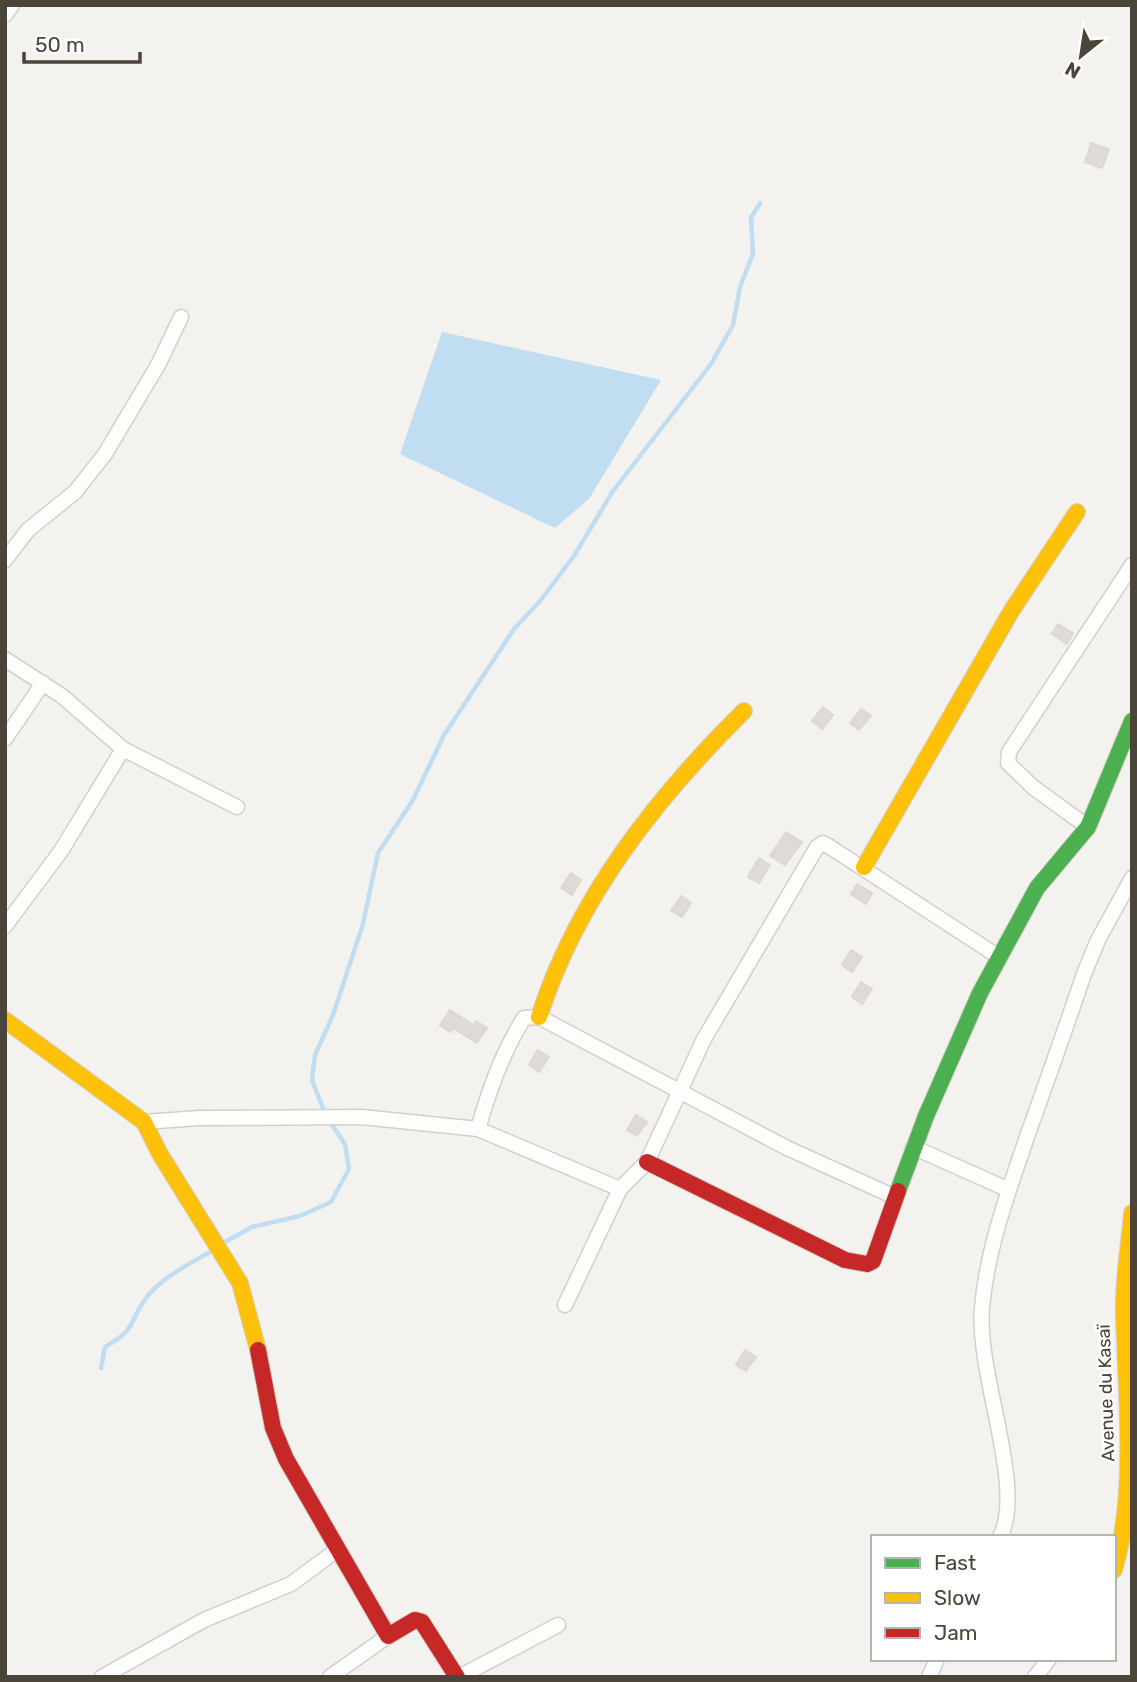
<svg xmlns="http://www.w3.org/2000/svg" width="1137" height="1682" font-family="Rubik,sans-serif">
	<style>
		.water { fill: #c0ddf1 }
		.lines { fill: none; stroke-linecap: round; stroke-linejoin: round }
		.stream { stroke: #c0ddf1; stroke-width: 4.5 }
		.building { fill: #dedbd6; stroke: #dcd9d4; stroke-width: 2 }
		.street-casing { stroke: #d2d0cb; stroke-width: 17 }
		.fast-casing { stroke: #d3cfc5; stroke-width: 18 }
		.slow-casing { stroke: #d3cfc5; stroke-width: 18 }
		.jam-casing { stroke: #d3cfc5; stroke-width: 18 }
		.street { stroke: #fdfdfc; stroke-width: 14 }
		.fast { stroke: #4caf50; stroke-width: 16 }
		.slow { stroke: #ffc107; stroke-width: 16 }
		.jam { stroke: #c62828; stroke-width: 16 }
		.labels { text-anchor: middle; stroke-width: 5; stroke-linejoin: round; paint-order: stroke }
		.street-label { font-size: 18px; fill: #4b4439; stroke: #fff }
	</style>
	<rect width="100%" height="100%" fill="#f4f2ee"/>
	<polygon class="water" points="442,332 661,380 589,499 555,528 400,454"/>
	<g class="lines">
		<g class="stream">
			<polyline points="223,1243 252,1227 300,1216 331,1202 349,1169 345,1144 326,1116 312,1080 315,1055 333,1015 363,924 378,853 413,800 444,735 514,629 540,601 574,556 613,491 711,364 733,325 740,287 753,253 751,218 760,203"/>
			<path d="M101,1368L105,1347C138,1328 127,1324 146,1298C161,1278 191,1263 213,1250"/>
		</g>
	</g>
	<g class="building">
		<polygon points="1091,143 1109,149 1102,168 1085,162"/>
		<polygon points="1058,624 1073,633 1067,644 1052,634"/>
		<polygon points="823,707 833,715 822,729 812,721"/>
		<polygon points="861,709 871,716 859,730 850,723"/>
		<polygon points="786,832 802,842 785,865 770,856"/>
		<polygon points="759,858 770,865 759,883 748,877"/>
		<polygon points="571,873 581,880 572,895 561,888"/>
		<polygon points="857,884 872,893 866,904 851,894"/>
		<polygon points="681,896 691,903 682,917 671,911"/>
		<polygon points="851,950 862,957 852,972 842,965"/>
		<polygon points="861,982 872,989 862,1004 852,997"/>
		<polygon points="450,1010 473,1025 476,1021 487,1028 477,1043 453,1028 451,1032 440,1025"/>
		<polygon points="538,1050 549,1057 539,1072 529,1065"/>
		<polygon points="636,1115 647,1122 637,1136 627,1130"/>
		<polygon points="745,1350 756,1357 746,1371 736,1365"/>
	</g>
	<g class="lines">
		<defs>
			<g id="street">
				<polyline points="5,15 12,5"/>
				<polyline points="5,560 28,530 75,492 105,454 158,365 181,317"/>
				<polyline points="5,659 62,696 123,749 237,807"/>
				<polyline points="5,739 43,683"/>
				<polyline points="1088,827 1034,788 1008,763 1009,752 1132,565"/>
				<polyline points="5,926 61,851 123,749"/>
				<polyline points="144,1122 199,1118 362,1117 478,1129 620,1189"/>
				<path d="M478,1129C489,1090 502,1053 524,1018L539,1017L787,1148L895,1197"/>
				<polyline points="913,1147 1009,1190"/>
				<polyline points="565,1305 620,1189 647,1162 704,1039 817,847 823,843 830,847 999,957"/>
				<path d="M1000,1537C1026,1487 976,1373 982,1308C987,1248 1009,1190 1028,1134C1047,1081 1066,1027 1084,974L1098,940L1132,878"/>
				<polyline points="102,1677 204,1620 291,1584 337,1550"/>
				<polyline points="330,1677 388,1636"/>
				<polyline points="459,1677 558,1625"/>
				<polyline points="929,1677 937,1659"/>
				<polyline points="1035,1677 1049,1659"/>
			</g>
			<polyline id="fast" points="898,1191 926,1116 980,993 1037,888 1088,827 1132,721"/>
			<g id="slow">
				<polyline points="864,867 1012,610 1077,512"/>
				<path d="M539,1017C577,898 656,798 744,711"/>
				<polyline points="5,1020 144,1122 160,1154 240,1283 258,1350"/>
				<path d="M1114,1570C1137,1493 1126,1395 1124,1314C1123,1280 1129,1247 1132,1213"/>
			</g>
			<g id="jam">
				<polyline points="647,1162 845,1260 867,1264 873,1261 898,1191"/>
				<polyline points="258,1350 273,1428 286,1459 388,1636 415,1620 422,1622 457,1677"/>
			</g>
		</defs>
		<use href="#street" class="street-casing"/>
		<use href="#fast" class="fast-casing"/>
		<use href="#slow" class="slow-casing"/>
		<use href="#jam" class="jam-casing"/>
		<use href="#street" class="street"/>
		<use href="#fast" class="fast"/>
		<use href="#slow" class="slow"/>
		<use href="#jam" class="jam"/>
	</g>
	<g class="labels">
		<g class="street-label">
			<text transform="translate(1106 1393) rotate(-92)" y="6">Avenue du Kasaï</text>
		</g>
	</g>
	<rect width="1137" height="1682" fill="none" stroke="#4b4439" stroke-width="14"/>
	<rect x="871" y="1535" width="245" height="126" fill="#ffffff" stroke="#b7b4b0" stroke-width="2"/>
	<rect x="885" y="1558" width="35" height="10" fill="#4caf50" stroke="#b7b4b0" stroke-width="2"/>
	<text x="934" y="1570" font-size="21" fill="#4b4439">Fast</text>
	<rect x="885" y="1593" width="35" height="10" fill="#ffc107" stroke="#b7b4b0" stroke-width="2"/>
	<text x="934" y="1605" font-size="21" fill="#4b4439">Slow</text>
	<rect x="885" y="1628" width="35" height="10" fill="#c62828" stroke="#b7b4b0" stroke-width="2"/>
	<text x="934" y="1640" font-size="21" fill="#4b4439">Jam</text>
	<g transform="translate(1081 56) rotate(210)" stroke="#ffffff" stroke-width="5" paint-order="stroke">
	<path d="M0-5L12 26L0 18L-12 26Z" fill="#4b4439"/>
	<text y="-10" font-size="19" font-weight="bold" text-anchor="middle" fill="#4b4439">N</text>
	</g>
	<path d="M24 52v10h116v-10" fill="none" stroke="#4b4439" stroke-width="3.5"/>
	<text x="35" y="52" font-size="21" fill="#4b4439" stroke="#ffffff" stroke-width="5" paint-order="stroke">50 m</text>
</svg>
